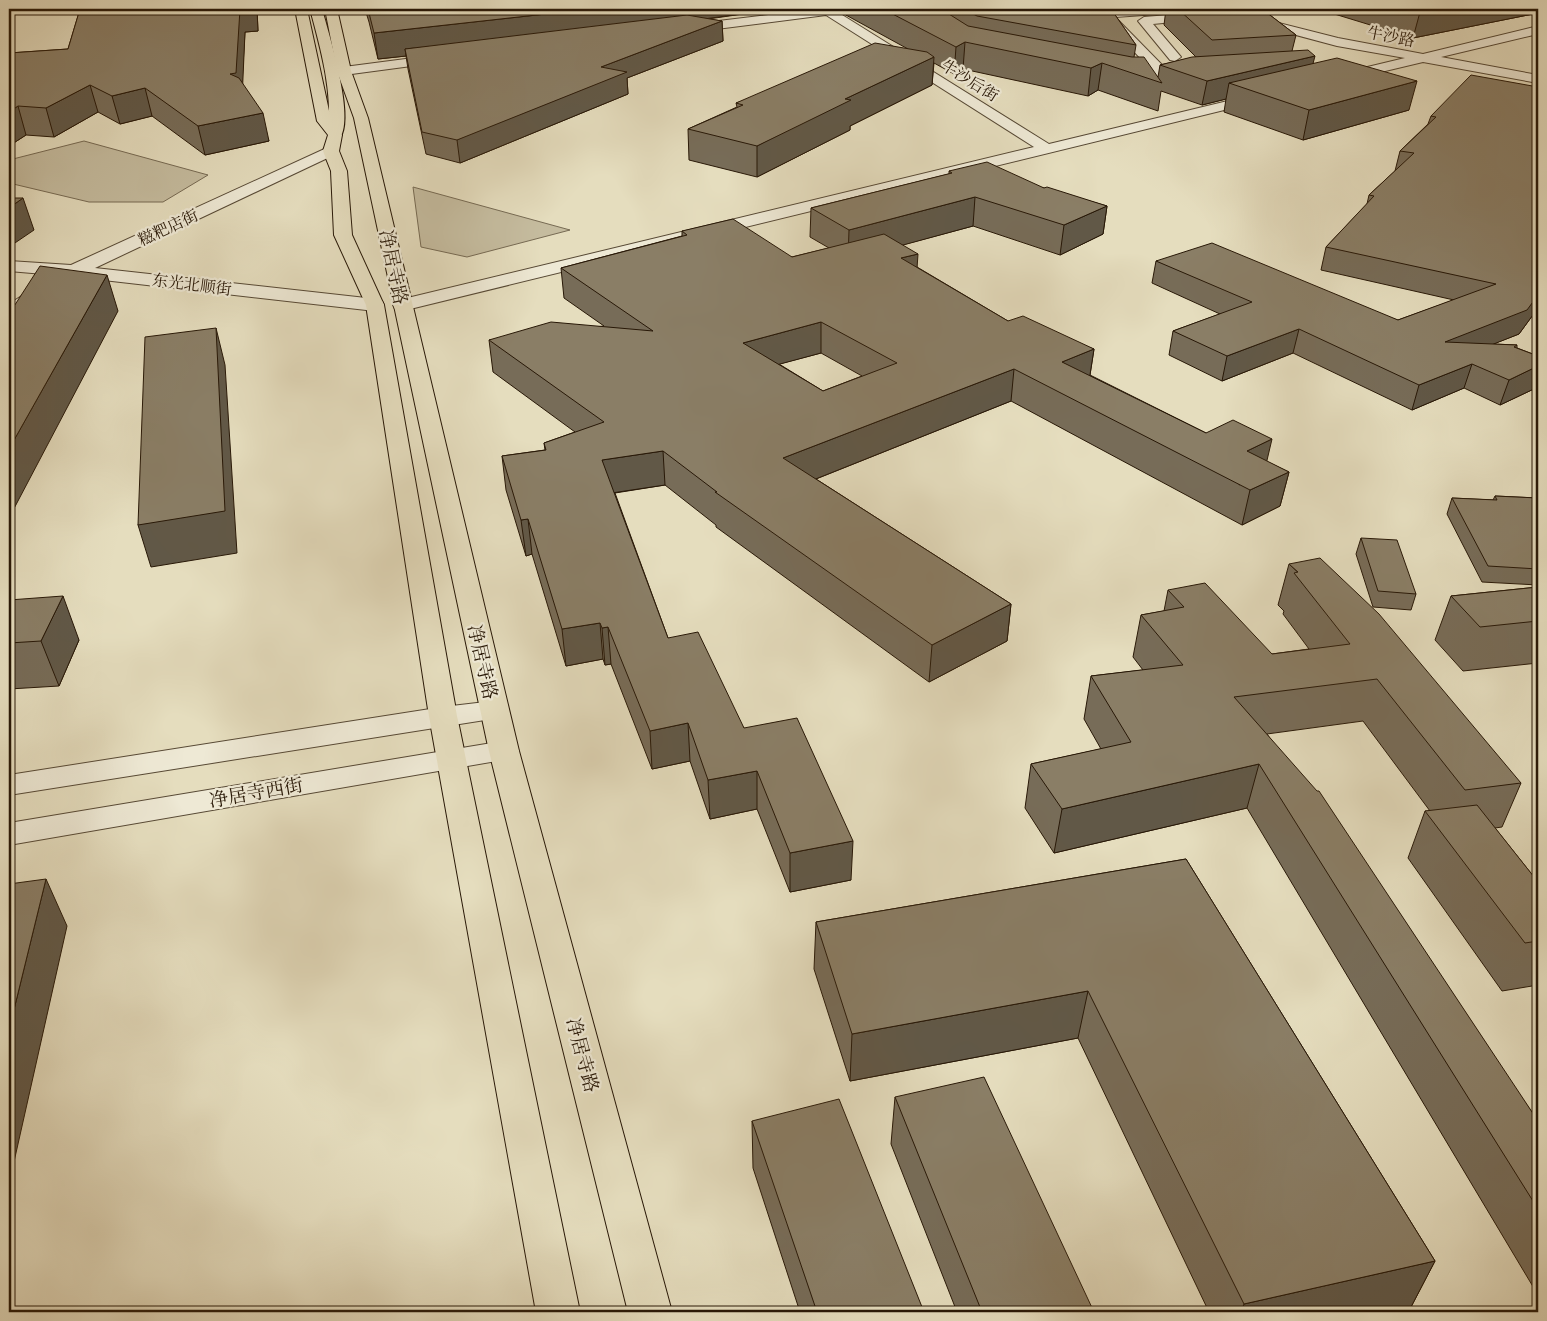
<svg xmlns="http://www.w3.org/2000/svg" width="1547" height="1321" font-family="'EB Garamond','Noto Serif SC',serif">
	<style>
		.green { fill: #c5bc9f; stroke: #766a53 }
		.lines { fill: none; stroke-linecap: round; stroke-linejoin: round }
		.street-casing { stroke: #574935; stroke-width: 2 }
		.primary-casing { stroke: #281807; stroke-width: 2 }
		.highway-casing { stroke: #281807; stroke-width: 2 }
		.street { fill: #eee9d5; fill-rule: evenodd }
		.primary { fill: #e5ddbe; fill-rule: evenodd }
		.highway { fill: #e5ddbe; fill-rule: evenodd }
		.wall { fill: #776c58; stroke: #281807; fill-rule: evenodd }
		.shaded-wall { fill: #615847; stroke: #281807 }
		.building { fill: #8a7e66; stroke: #281807; fill-rule: evenodd }
		.labels { text-anchor: middle; stroke-width: 4.5; stroke-linejoin: round; paint-order: stroke }
		.far-street-label { font-size: 16px; fill: #281807; stroke: #eee9d5 }
		.street-label { font-size: 19px; fill: #281807; stroke: #eee9d5 }
	</style>
	<rect width="100%" height="100%" fill="#e5ddbe"/>
	<filter id="stains"><feTurbulence type="fractalNoise" baseFrequency=".004" numOctaves="4"/><feColorMatrix values="0 0 0 0 .2 0 0 0 0 .09 0 0 0 0 .02 0 0 0 .5 -.17"/></filter>
	<radialGradient id="worn" r=".72"><stop offset=".6" stop-color="#630" stop-opacity="0"/><stop offset="1" stop-color="#630" stop-opacity=".3"/></radialGradient>
	<g class="green">
		<polygon points="84,141 208,175 163,202 89,202 9,183 9,160"/>
		<polygon points="413,187 570,230 467,257 421,247"/>
	</g>
	<g class="lines">
		<defs>
			<g id="street">
				<polygon points="818,9 853,9 851,11 839,13 1049,144 1261,93 1268,97 1261,101 402,311 395,309 393,305 395,301 1034,147 826,15 685,33 679,29 685,25"/>
				<polygon points="1128,9 1179,9 1173,13 1115,17 1170,73 1172,76 1170,79 1160,79 1106,22 1105,18 1077,18 1071,14 1077,10"/>
				<polygon points="1204,9 1223,9 1338,38 1423,54 1538,26 1538,34 1441,57 1538,75 1538,83 1423,62 1339,82 1334,81 1332,78 1334,75 1405,58 1337,46 1206,11"/>
				<polygon points="1169,15 1173,16 1175,19 1173,22 1153,24 1181,57 1175,61 1170,60 1138,21 1144,17"/>
				<polygon points="444,54 450,58 449,61 344,75 337,71 344,67"/>
				<polygon points="331,146 336,148 339,151 336,154 95,268 375,299 382,301 384,305 382,309 375,311 77,277 30,308 9,317 9,304 55,275 9,271 9,261 71,265"/>
				<polygon points="494,701 504,703 508,710 504,717 9,795 9,775 443,707"/>
				<polygon points="504,741 514,744 519,751 514,758 9,845 9,823"/>
			</g>
			<g id="primary">
				<polygon points="295,9 307,9 331,120 342,135 339,151 347,171 352,235 384,305 457,716 580,1312 536,1312 429,716 366,305 334,235 331,171 323,151 328,135 317,121"/>
				<polygon points="325,9 337,9 351,71 368,118 519,751 672,1312 628,1312 489,751 354,118 337,71"/>
			</g>
			<path id="highway" d="M310,9H322C329,34 355,117 340,138H330L328,135C333,92 321,50 310,9Z"/>
		</defs>
		<use href="#street" class="street-casing"/>
		<use href="#primary" class="primary-casing"/>
		<use href="#highway" class="highway-casing"/>
		<use href="#street" class="street"/>
		<use href="#primary" class="primary"/>
		<use href="#highway" class="highway"/>
	</g>
	<g class="wall">
		<polygon points="80,9 257,9 258,31 245,32 242,83 269,141 205,155 152,116 120,124 98,112 54,137 26,135 9,146 9,53 68,49"/>
		<polygon points="365,9 778,9 708,19 722,21 723,41 627,78 628,94 460,163 426,154 408,69 406,56 378,59 369,22"/>
		<polygon points="844,9 1111,9 1136,45 1134,57 1158,77 1160,65 1196,57 1164,25 1166,9 1262,9 1296,35 1292,51 1313,64 1409,110 1303,140 1224,112 1226,99 1202,105 1161,91 1158,111 1098,90 1088,96 963,69 954,74 934,63 932,85 850,126 850,130 757,177 689,160 688,129 737,107 736,103 908,49 844,14"/>
		<polygon points="1318,9 1538,9 1538,13 1413,38"/>
		<polygon points="1538,87 1538,308 1519,334 1493,344 1517,345 1517,348 1538,356 1538,387 1500,405 1464,388 1412,410 1293,353 1222,381 1169,355 1173,331 1220,314 1152,283 1156,261 1398,320 1454,300 1321,270 1326,247 1367,204 1369,195 1395,171 1400,151 1428,124 1431,116"/>
		<path d="M949,171L1044,188L1107,206L1103,234L1060,255L973,226L902,245L917,267L1008,321L1094,349L1090,375L1206,433L1289,472L1280,506L1242,525L1011,401L816,479L1011,604L1007,641L929,682L716,527V525L665,485L615,493L668,638L744,728L851,880L790,892L757,809L710,819L690,761L652,769L611,664L605,665L603,659L566,666L532,554L526,556L506,490L502,456L545,450L544,443L575,432L493,372L489,340L604,326L564,298L561,268L682,236V231L792,257L829,248L810,237L811,208L949,174ZM821,353L862,376L823,391L779,364Z"/>
		<polygon points="1538,493 1538,585 1482,582 1447,514 1452,498 1493,500 1495,496 1537,498"/>
		<polygon points="1361,538 1416,594 1411,610 1373,607 1356,554"/>
		<polygon points="1289,564 1521,783 1502,827 1495,828 1538,882 1538,985 1502,991 1408,858 1425,811 1430,811 1363,721 1267,734 1538,1121 1538,1295 1247,808 1054,853 1025,808 1031,764 1101,749 1084,719 1091,676 1143,670 1133,657 1141,615 1164,611 1168,590 1272,654 1309,649 1283,614 1284,611 1278,605"/>
		<polygon points="1538,587 1538,663 1463,671 1435,640 1451,596"/>
		<polygon points="9,600 79,640 59,686 9,689"/>
		<polygon points="1186,859 1435,1261 1411,1307 1387,1312 1209,1312 1078,1038 850,1081 814,969 816,922"/>
		<polygon points="895,1097 1094,1312 957,1312 891,1144"/>
		<polygon points="752,1121 924,1312 800,1312 753,1168"/>
	</g>
	<g class="shaded-wall">
		<polygon points="46,9 64,9 47,10"/>
		<polygon points="240,9 257,9 258,31 245,32 242,100 230,74"/>
		<polygon points="591,9 778,9 652,26 405,49 406,56 378,59 374,33"/>
		<polygon points="1435,9 1538,9 1538,13 1413,38 1420,12"/>
		<polygon points="722,21 723,41 627,78 628,94 460,163 457,140 601,67"/>
		<polygon points="965,42 963,69 954,74 956,47"/>
		<polygon points="1315,56 1309,79 1229,83 1226,99 1202,105 1207,81"/>
		<polygon points="934,57 932,85 850,126 850,130 757,177 757,146 845,99"/>
		<polygon points="1102,63 1098,90 1088,96 1091,68"/>
		<polygon points="1417,81 1409,110 1303,140 1309,110"/>
		<polygon points="90,85 98,112 54,137 46,108"/>
		<polygon points="145,88 152,116 120,124 112,96"/>
		<polygon points="18,106 26,135 9,146 9,112"/>
		<polygon points="263,113 269,141 205,155 198,126"/>
		<polygon points="975,197 973,226 848,260 849,230"/>
		<polygon points="23,198 34,230 9,247 9,208"/>
		<polygon points="1107,206 1103,234 1060,255 1064,225"/>
		<polygon points="918,254 916,283 901,258"/>
		<polygon points="107,275 118,311 9,518 9,449"/>
		<polygon points="1538,295 1538,308 1519,334 1438,366 1445,342"/>
		<polygon points="821,322 821,353 743,374 743,343"/>
		<polygon points="216,328 225,365 237,553 151,567 138,525"/>
		<polygon points="1299,329 1293,353 1222,381 1227,356"/>
		<polygon points="1094,349 1089,381 1062,362"/>
		<polygon points="1472,364 1464,388 1412,410 1419,385"/>
		<polygon points="1538,366 1538,387 1500,405 1509,380"/>
		<polygon points="1014,369 1011,401 783,492 783,458"/>
		<polygon points="1272,439 1264,473 1239,485 1247,451"/>
		<polygon points="663,451 665,485 605,494 602,460"/>
		<polygon points="1289,472 1280,506 1242,525 1250,490"/>
		<polygon points="528,519 532,554 526,556 521,520"/>
		<polygon points="63,596 79,640 59,686 41,641"/>
		<polygon points="1011,604 1007,641 929,682 932,645"/>
		<polygon points="600,623 603,659 566,666 562,629"/>
		<polygon points="608,627 611,664 605,665 602,628"/>
		<polygon points="688,723 690,761 652,769 650,731"/>
		<polygon points="1259,764 1247,808 1054,853 1062,809"/>
		<polygon points="757,771 757,809 710,819 708,780"/>
		<polygon points="853,841 851,880 790,892 790,853"/>
		<polygon points="46,879 67,926 9,1184 9,1030"/>
		<polygon points="1088,991 1078,1038 850,1081 852,1034"/>
		<polygon points="1435,1261 1411,1307 1387,1312 1241,1312 1244,1304"/>
	</g>
	<g class="building">
		<polygon points="80,9 240,9 236,73 230,74 239,78 263,113 198,126 145,88 112,96 90,85 46,108 18,106 9,112 9,53 68,49"/>
		<polygon points="368,9 591,9 374,33"/>
		<polygon points="883,9 941,9 968,26 1132,57 1144,57 1162,83 1102,63 1091,68 965,42 956,47"/>
		<polygon points="964,9 1111,9 1136,45 977,16"/>
		<polygon points="1178,9 1262,9 1296,35 1212,40"/>
		<polygon points="1410,9 1435,9 1420,12"/>
		<polygon points="687,15 722,21 601,67 627,72 457,140 422,132 405,49"/>
		<polygon points="875,43 927,52 934,57 845,99 851,100 757,146 688,129 743,105 736,103"/>
		<polygon points="1308,50 1315,56 1207,81 1160,65 1192,57"/>
		<polygon points="1337,58 1417,81 1309,110 1229,83"/>
		<polygon points="1471,75 1538,87 1538,295 1527,310 1445,342 1517,345 1514,347 1538,356 1538,366 1509,380 1472,364 1419,385 1299,329 1227,356 1173,331 1252,302 1156,261 1212,243 1398,320 1496,284 1326,247 1374,196 1369,195 1414,153 1400,151 1436,117 1431,116"/>
		<polygon points="987,162 1044,188 1047,187 1107,206 1064,225 975,197 849,230 811,208 952,173 949,171"/>
		<polygon points="9,198 23,198 9,208"/>
		<path d="M733,219L792,257L884,234L918,254L901,258L1008,321L1023,316L1094,349L1062,362L1206,433L1233,420L1272,439L1247,451L1289,472L1250,490L1014,369L783,458L1011,604L932,645L715,492H717L663,451L602,460L668,638L698,632L744,728L797,718L853,841L790,853L757,771L708,780L688,723L650,731L608,627L602,628L600,623L562,629L528,519L521,520L502,456L546,450L544,443L604,422L489,340L551,322L653,331L561,268L687,235L682,231ZM821,322L897,363L823,391L743,343Z"/>
		<polygon points="40,266 107,275 9,449 9,314"/>
		<polygon points="216,328 225,511 138,525 145,337"/>
		<polygon points="1495,496 1538,498 1538,569 1488,566 1452,498 1497,500"/>
		<polygon points="1361,538 1397,540 1416,594 1378,591"/>
		<polygon points="1320,558 1379,614 1521,783 1465,790 1377,679 1234,697 1317,791 1319,791 1538,1121 1538,1209 1259,764 1062,809 1031,764 1131,742 1091,676 1183,665 1141,615 1184,607 1168,590 1205,583 1272,654 1350,644 1294,573 1298,572 1289,564"/>
		<polygon points="1538,587 1538,621 1480,627 1451,596"/>
		<polygon points="63,596 41,641 9,643 9,600"/>
		<polygon points="1477,805 1538,882 1538,941 1525,943 1425,811"/>
		<polygon points="1186,859 1435,1261 1244,1304 1088,991 852,1034 816,922"/>
		<polygon points="46,879 9,1030 9,884"/>
		<polygon points="984,1077 1094,1312 982,1312 895,1097"/>
		<polygon points="839,1099 924,1312 817,1312 752,1121"/>
	</g>
	<g class="labels">
		<g class="far-street-label">
			<text transform="translate(1391 36) rotate(11)" y="6">牛沙路</text>
			<text transform="translate(970 80) rotate(32)" y="6">牛沙后街</text>
			<text transform="translate(168 227) rotate(-25)" y="6">糍粑店街</text>
			<text transform="translate(192 284) rotate(7)" y="6">东光北顺街</text>
		</g>
		<g class="street-label">
			<text transform="translate(394 267) rotate(78)" y="7">净居寺路</text>
			<text transform="translate(483 662) rotate(77)" y="7">净居寺路</text>
			<text transform="translate(256 792) rotate(-10)" y="7">净居寺西街</text>
			<text transform="translate(583 1055) rotate(75)" y="7">净居寺路</text>
		</g>
	</g>
	<rect width="1547" height="1321" fill="none" stroke="#e5ddbe" stroke-width="30"/>
	<rect x="10" y="10" width="1527" height="1301" fill="none" stroke="#281807" stroke-width="2.5"/>
	<rect x="15" y="15" width="1517" height="1291" fill="none" stroke="#281807"/>
	<rect width="100%" height="100%" filter="url(#stains)"/>
	<rect width="100%" height="100%" fill="url(#worn)"/>
</svg>
